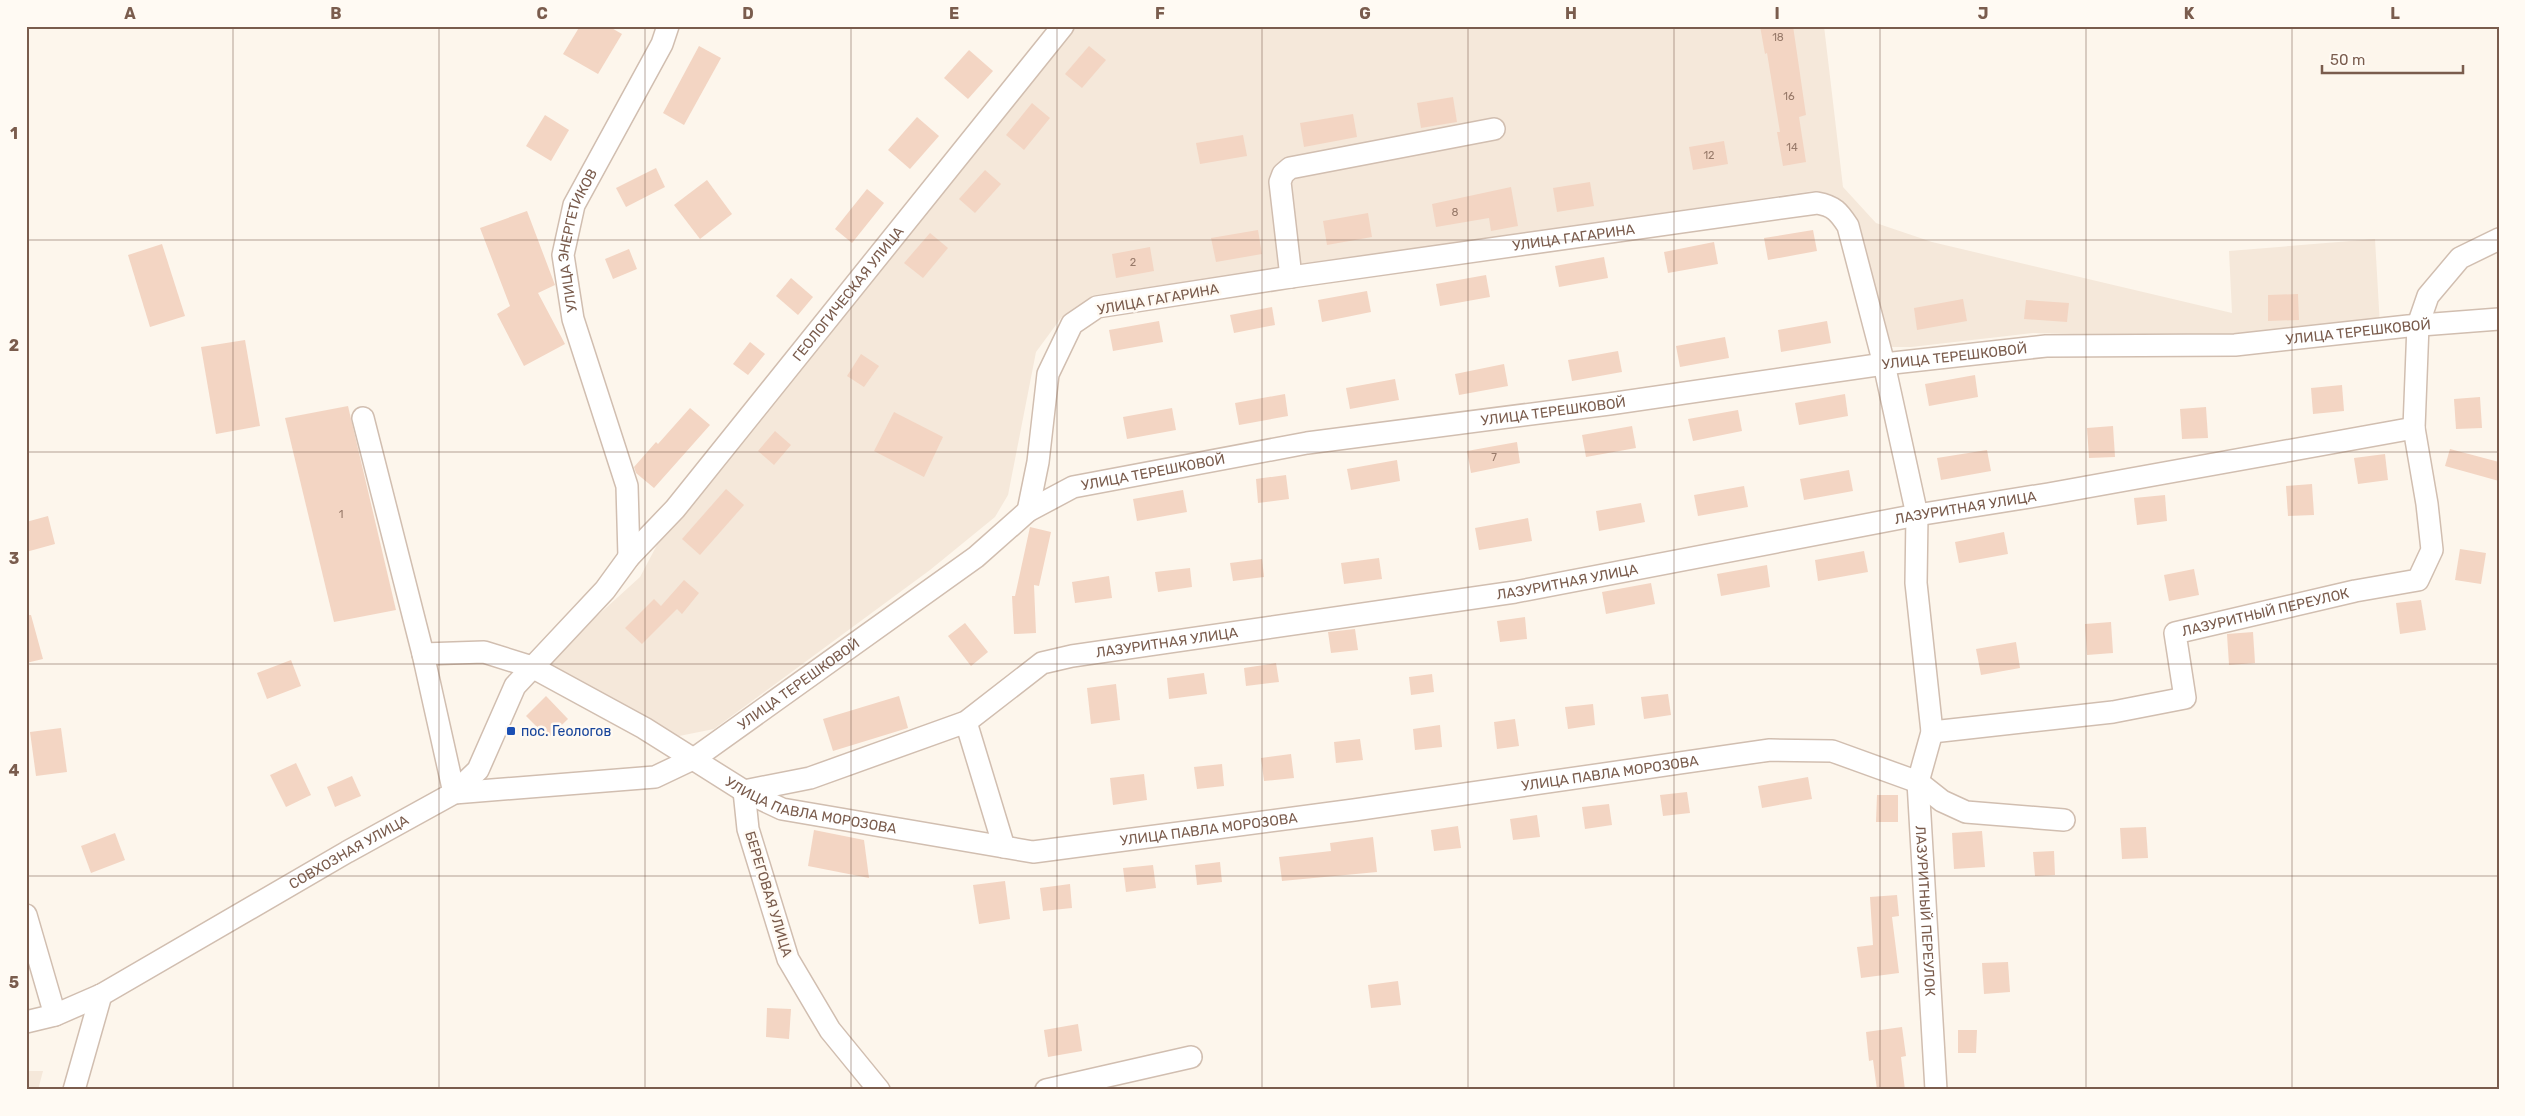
<svg xmlns="http://www.w3.org/2000/svg" width="2525" height="1116" font-family="Rubik,sans-serif">
	<style>
		.residential { fill: #f5e8da }
		.building { fill: #f3d5c3 }
		.lines { fill: none; stroke-linecap: round; stroke-linejoin: round }
		.minor-casing { stroke: #d1beb0; stroke-width: 24 }
		.minor { stroke: #fff; stroke-width: 21 }
		.grid { fill: none; stroke: #7a5c4d; stroke-width: 1; stroke-opacity: 0.55 }
		.transit-dot { fill: #1a4fb4; stroke: #fffaf3; stroke-width: 2 }
		.labels { text-anchor: middle; stroke-width: 5; stroke-linejoin: round; paint-order: stroke }
		.number-label { font-size: 11px; fill: #987a6a }
		.street-label { font-size: 14px; fill: #7a5c4d; stroke: #fffaf3 }
		.transit-label { font-size: 14px; fill: #164399; stroke: #fffaf3; text-anchor: start }
		.neatline { fill: none; stroke: #7a5c4d; stroke-width: 2 }
		.grid-label { font-size: 16px; text-anchor: middle; font-weight: bold; fill: #7a5c4d }
	</style>
	<rect width="100%" height="100%" fill="#fdf6ec"/>
	<g class="residential">
		<polygon points="1077,26 1824,26 1843,187 1876,223 1932,242 2232,313 2229,251 2375,239 2380,326 2231,338 2033,333 1911,347 1887,347 1834,198 1813,191 1096,295 1061,318 1036,352 1008,495 995,517 930,570 714,729 674,737 553,673 552,657 640,577 657,545"/>
		<polygon points="26,1071 43,1071 38,1090 26,1090"/>
	</g>
	<g class="building">
		<polygon points="580,26 608,26 622,34 598,74 563,54"/>
		<polygon points="1760,26 1793,26 1806,115 1799,117 1806,162 1783,166 1777,132 1780,132 1767,53 1765,54"/>
		<polygon points="699,46 721,58 684,125 663,113"/>
		<polygon points="1089,46 1106,60 1082,88 1065,74"/>
		<polygon points="969,50 993,71 968,99 944,78"/>
		<polygon points="1453,97 1457,122 1421,128 1417,103"/>
		<polygon points="1032,103 1050,118 1024,150 1006,135"/>
		<polygon points="1353,114 1357,137 1304,147 1300,123"/>
		<polygon points="545,115 569,130 551,161 526,146"/>
		<polygon points="917,117 939,136 910,169 888,150"/>
		<polygon points="1243,135 1247,156 1200,164 1196,143"/>
		<polygon points="1724,141 1728,164 1693,170 1689,147"/>
		<polygon points="656,168 665,187 626,207 616,188"/>
		<polygon points="985,170 1001,184 975,213 959,199"/>
		<polygon points="707,180 732,214 700,239 674,205"/>
		<polygon points="1590,182 1594,206 1557,212 1553,188"/>
		<polygon points="1511,187 1518,226 1491,231 1489,218 1436,227 1432,204"/>
		<polygon points="867,189 884,203 852,243 835,229"/>
		<polygon points="527,211 555,285 538,293 565,344 524,366 497,314 510,306 480,228"/>
		<polygon points="1368,213 1372,237 1327,245 1323,221"/>
		<polygon points="1258,230 1262,254 1216,262 1211,238"/>
		<polygon points="1813,230 1817,251 1768,260 1764,238"/>
		<polygon points="930,233 948,248 923,278 904,263"/>
		<polygon points="1714,242 1718,264 1668,273 1664,252"/>
		<polygon points="162,244 185,316 150,327 128,255"/>
		<polygon points="1150,247 1154,271 1116,278 1112,254"/>
		<polygon points="629,249 637,269 613,279 605,259"/>
		<polygon points="1604,257 1608,278 1559,287 1555,266"/>
		<polygon points="1486,275 1490,297 1440,306 1436,284"/>
		<polygon points="791,278 813,297 798,315 776,296"/>
		<polygon points="1367,291 1371,312 1322,322 1318,300"/>
		<polygon points="2298,294 2299,320 2268,321 2268,295"/>
		<polygon points="1963,299 1967,321 1917,330 1914,308"/>
		<polygon points="2026,300 2069,303 2067,322 2024,319"/>
		<polygon points="1272,307 1275,325 1234,333 1230,315"/>
		<polygon points="1159,321 1163,342 1113,351 1109,330"/>
		<polygon points="1827,321 1831,343 1781,352 1778,330"/>
		<polygon points="1725,337 1729,358 1680,367 1676,346"/>
		<polygon points="245,340 260,426 216,434 201,347"/>
		<polygon points="750,342 765,354 748,375 733,364"/>
		<polygon points="1618,351 1622,372 1572,381 1568,360"/>
		<polygon points="861,354 879,366 864,387 847,376"/>
		<polygon points="1504,364 1508,386 1459,395 1455,374"/>
		<polygon points="1975,375 1978,397 1929,406 1925,384"/>
		<polygon points="1395,379 1399,400 1350,409 1346,388"/>
		<polygon points="2342,385 2344,411 2313,414 2311,388"/>
		<polygon points="1285,394 1288,416 1239,425 1235,403"/>
		<polygon points="1845,394 1848,416 1799,425 1795,403"/>
		<polygon points="2480,397 2482,428 2456,429 2454,399"/>
		<polygon points="348,406 396,610 334,622 285,418"/>
		<polygon points="2206,407 2208,438 2182,439 2180,409"/>
		<polygon points="690,408 710,425 654,488 636,473 634,467 656,442 658,444"/>
		<polygon points="1172,408 1176,430 1127,439 1123,417"/>
		<polygon points="1738,410 1742,431 1693,441 1688,419"/>
		<polygon points="894,412 943,437 924,477 874,451"/>
		<polygon points="1632,426 1636,448 1586,457 1582,435"/>
		<polygon points="2113,426 2115,457 2089,458 2087,428"/>
		<polygon points="775,431 791,445 774,465 758,451"/>
		<polygon points="1517,442 1520,463 1471,473 1467,451"/>
		<polygon points="2450,449 2499,462 2499,481 2445,466"/>
		<polygon points="1987,450 1991,471 1941,480 1937,458"/>
		<polygon points="2385,454 2388,480 2358,484 2354,458"/>
		<polygon points="1397,460 1400,481 1351,490 1347,469"/>
		<polygon points="1849,470 1853,491 1804,500 1800,479"/>
		<polygon points="1286,475 1289,499 1258,503 1256,479"/>
		<polygon points="2312,484 2314,515 2288,516 2286,486"/>
		<polygon points="1744,486 1748,507 1698,516 1694,495"/>
		<polygon points="726,489 744,505 700,555 682,539"/>
		<polygon points="1183,490 1187,512 1137,521 1133,499"/>
		<polygon points="2165,495 2167,521 2137,525 2134,498"/>
		<polygon points="1641,503 1645,522 1599,531 1596,511"/>
		<polygon points="48,516 55,544 26,552 26,522"/>
		<polygon points="1528,518 1532,541 1479,550 1475,528"/>
		<polygon points="1030,527 1051,532 1039,586 1034,585 1036,633 1014,634 1012,596 1015,596"/>
		<polygon points="2004,532 2008,554 1959,563 1955,542"/>
		<polygon points="2460,549 2486,553 2481,584 2455,580"/>
		<polygon points="1864,551 1868,572 1818,581 1815,560"/>
		<polygon points="1379,558 1382,579 1344,584 1341,563"/>
		<polygon points="1262,559 1264,577 1233,581 1230,563"/>
		<polygon points="1767,565 1770,587 1721,596 1717,574"/>
		<polygon points="1190,568 1192,587 1158,592 1155,572"/>
		<polygon points="2194,569 2199,595 2169,601 2164,575"/>
		<polygon points="1109,576 1112,598 1075,603 1072,582"/>
		<polygon points="684,580 699,593 682,614 677,609 642,644 625,628 654,599 661,606"/>
		<polygon points="1651,583 1655,604 1606,614 1602,592"/>
		<polygon points="2421,600 2426,630 2400,634 2396,603"/>
		<polygon points="26,615 31,615 43,659 26,663"/>
		<polygon points="1525,617 1527,639 1500,642 1497,621"/>
		<polygon points="2111,622 2113,653 2087,655 2085,624"/>
		<polygon points="965,623 988,652 971,666 948,636"/>
		<polygon points="1355,629 1358,650 1331,653 1328,632"/>
		<polygon points="2253,632 2255,663 2229,665 2227,634"/>
		<polygon points="2016,642 2020,668 1981,675 1976,649"/>
		<polygon points="291,660 301,686 267,699 257,673"/>
		<polygon points="1276,663 1279,682 1246,686 1244,668"/>
		<polygon points="1204,673 1207,694 1169,699 1167,678"/>
		<polygon points="1432,674 1434,692 1411,695 1409,677"/>
		<polygon points="1116,684 1120,720 1091,724 1087,688"/>
		<polygon points="1668,694 1671,715 1644,719 1641,697"/>
		<polygon points="546,696 568,719 548,738 526,716"/>
		<polygon points="899,696 908,728 833,751 823,719"/>
		<polygon points="1593,704 1595,725 1568,729 1565,707"/>
		<polygon points="1515,719 1519,746 1497,749 1494,722"/>
		<polygon points="1440,725 1442,747 1415,750 1413,729"/>
		<polygon points="61,728 67,772 36,776 30,732"/>
		<polygon points="1360,739 1363,760 1336,763 1334,742"/>
		<polygon points="1291,754 1294,778 1264,781 1261,758"/>
		<polygon points="296,763 311,795 286,807 270,775"/>
		<polygon points="1222,764 1224,786 1197,789 1194,767"/>
		<polygon points="1144,774 1147,800 1113,805 1110,778"/>
		<polygon points="352,776 361,796 335,807 327,787"/>
		<polygon points="1808,777 1812,799 1762,808 1758,786"/>
		<polygon points="1687,792 1690,813 1663,816 1660,795"/>
		<polygon points="1877,795 1898,795 1898,822 1876,822"/>
		<polygon points="1609,804 1612,825 1585,829 1582,807"/>
		<polygon points="1537,815 1540,837 1513,840 1510,819"/>
		<polygon points="1458,826 1461,848 1434,851 1431,830"/>
		<polygon points="2146,827 2148,858 2122,859 2120,828"/>
		<polygon points="814,830 864,840 869,878 808,866"/>
		<polygon points="1982,831 1985,867 1954,869 1952,833"/>
		<polygon points="115,833 125,860 91,873 81,846"/>
		<polygon points="1373,837 1377,872 1282,881 1279,857 1331,851 1330,843"/>
		<polygon points="2054,851 2055,875 2035,876 2033,852"/>
		<polygon points="1220,862 1222,882 1197,885 1195,865"/>
		<polygon points="1153,865 1156,888 1126,892 1123,868"/>
		<polygon points="1005,881 1010,919 979,924 973,885"/>
		<polygon points="1070,884 1072,908 1043,911 1040,888"/>
		<polygon points="1897,895 1899,916 1892,917 1899,973 1861,978 1857,947 1873,945 1870,897"/>
		<polygon points="2008,962 2010,992 1984,994 1982,963"/>
		<polygon points="1398,981 1401,1005 1371,1008 1368,985"/>
		<polygon points="767,1008 791,1009 789,1039 766,1037"/>
		<polygon points="1078,1024 1082,1051 1048,1057 1044,1030"/>
		<polygon points="1902,1027 1906,1056 1901,1057 1905,1090 1877,1090 1873,1060 1869,1061 1866,1032"/>
		<polygon points="1958,1030 1977,1030 1976,1053 1958,1053"/>
	</g>
	<g class="lines">
		<defs>
			<g id="minor">
				<polyline points="1291,277 1280,182 1283,174 1290,168 1494,129"/>
				<polyline points="363,418 423,654 454,793"/>
				<path id="s1" d="M1028,511L1038,462L1048,374L1072,324L1097,307L1291,277L1817,203C1834,206 1839,212 1848,226L1884,364L1917,515L1916,583L1932,732L1918,782L1936,1090"/>
				<path id="s2" d="M629,557L627,486L573,319L563,255L574,205L662,44L668,26"/>
				<path id="s3" d="M423,654L484,652L532,667L644,728L744,791L782,809L1033,852L1354,810L1770,750L1832,751L1918,782L1942,801L1966,812L2064,820"/>
				<polyline points="966,722 1004,847"/>
				<path id="s4" d="M1932,732L2113,712L2185,698L2175,633L2355,591L2418,580L2432,550L2427,504L2414,428L2418,325L2428,296L2460,258L2499,239"/>
				<path id="s5" d="M454,793L478,770L515,686L605,590L629,557L675,509L1063,26"/>
				<polyline points="26,915 55,1015"/>
				<path id="s6" d="M26,1022L55,1015L101,995L347,852L454,793L655,777L695,758L976,557L1028,511L1073,487L1307,443L1609,404L1884,364L2046,346L2235,345L2408,326L2499,319"/>
				<polyline points="74,1090 101,995"/>
				<path id="s7" d="M879,1090L830,1030L788,959L748,829L744,791L810,778L966,722L1042,663L1072,656L1515,592L1917,515L2048,494L2414,428"/>
				<polyline points="1046,1090 1191,1057"/>
			</g>
		</defs>
		<use href="#minor" class="minor-casing"/>
		<use href="#minor" class="minor"/>
	</g>
	<path class="grid" d="M233,26V1090M439,26V1090M645,26V1090M851,26V1090M1057,26V1090M1262,26V1090M1468,26V1090M1674,26V1090M1880,26V1090M2086,26V1090M2292,26V1090M26,240H2499M26,452H2499M26,664H2499M26,876H2499"/>
	<rect class="transit-dot" x="506" y="726" width="10" height="10" rx="2.5"/>
	<g class="labels">
		<g class="number-label">
			<text x="1778" y="41">18</text>
			<text x="1789" y="100">16</text>
			<text x="1792" y="151">14</text>
			<text x="1709" y="159">12</text>
			<text x="1455" y="216">8</text>
			<text x="1133" y="266">2</text>
			<text x="1494" y="461">7</text>
			<text x="341" y="518">1</text>
		</g>
		<g class="street-label">
			<text dy="5" stroke="none"><textPath href="#s1" startOffset="706">УЛИЦА ГАГАРИНА</textPath></text>
			<text dy="5" stroke="none"><textPath href="#s2" startOffset="328">УЛИЦА ЭНЕРГЕТИКОВ</textPath></text>
			<text dy="5" stroke="none"><textPath href="#s5" startOffset="640">ГЕОЛОГИЧЕСКАЯ УЛИЦА</textPath></text>
			<text transform="translate(1158 299) rotate(-10)" y="5">УЛИЦА ГАГАРИНА</text>
			<text dy="5" stroke="none"><textPath href="#s6" startOffset="2495">УЛИЦА ТЕРЕШКОВОЙ</textPath></text>
			<text dy="5" stroke="none"><textPath href="#s6" startOffset="2090">УЛИЦА ТЕРЕШКОВОЙ</textPath></text>
			<text dy="5" stroke="none"><textPath href="#s6" startOffset="1685">УЛИЦА ТЕРЕШКОВОЙ</textPath></text>
			<text dy="5" stroke="none"><textPath href="#s6" startOffset="1280">УЛИЦА ТЕРЕШКОВОЙ</textPath></text>
			<text dy="5" stroke="none"><textPath href="#s7" startOffset="1600">ЛАЗУРИТНАЯ УЛИЦА</textPath></text>
			<text dy="5" stroke="none"><textPath href="#s7" startOffset="1195">ЛАЗУРИТНАЯ УЛИЦА</textPath></text>
			<text dy="5" stroke="none"><textPath href="#s4" startOffset="414">ЛАЗУРИТНЫЙ ПЕРЕУЛОК</textPath></text>
			<text dy="5" stroke="none"><textPath href="#s7" startOffset="790">ЛАЗУРИТНАЯ УЛИЦА</textPath></text>
			<text dy="5" stroke="none"><textPath href="#s6" startOffset="860">УЛИЦА ТЕРЕШКОВОЙ</textPath></text>
			<text dy="5" stroke="none"><textPath href="#s3" startOffset="1236">УЛИЦА ПАВЛА МОРОЗОВА</textPath></text>
			<text dy="5" stroke="none"><textPath href="#s3" startOffset="426">УЛИЦА ПАВЛА МОРОЗОВА</textPath></text>
			<text dy="5" stroke="none"><textPath href="#s3" startOffset="831">УЛИЦА ПАВЛА МОРОЗОВА</textPath></text>
			<text dy="5" stroke="none"><textPath href="#s6" startOffset="366">СОВХОЗНАЯ УЛИЦА</textPath></text>
			<text transform="translate(769 894) rotate(73)" y="5">БЕРЕГОВАЯ УЛИЦА</text>
			<text dy="5" stroke="none"><textPath href="#s1" startOffset="1688">ЛАЗУРИТНЫЙ ПЕРЕУЛОК</textPath></text>
		</g>
		<g class="transit-label">
			<text x="521" y="736">пос. Геологов</text>
		</g>
	</g>
	<rect width="2525" height="1116" fill="none" stroke="#fffaf3" stroke-width="55"/>
	<path d="M2322 65v8h141v-8" fill="none" stroke="#7a5c4d" stroke-width="2.5"/>
	<text x="2330" y="65" font-size="15" fill="#7a5c4d" stroke="#fffaf3" stroke-width="4" paint-order="stroke">50 m</text>
	<rect x="28" y="28" width="2470" height="1060" class="neatline"/>
	<g class="grid-label">
		<text x="130" y="19">A</text>
		<text x="336" y="19">B</text>
		<text x="542" y="19">C</text>
		<text x="748" y="19">D</text>
		<text x="954" y="19">E</text>
		<text x="1160" y="19">F</text>
		<text x="1365" y="19">G</text>
		<text x="1571" y="19">H</text>
		<text x="1777" y="19">I</text>
		<text x="1983" y="19">J</text>
		<text x="2189" y="19">K</text>
		<text x="2395" y="19">L</text>
		<text x="14" y="139">1</text>
		<text x="14" y="351">2</text>
		<text x="14" y="564">3</text>
		<text x="14" y="776">4</text>
		<text x="14" y="988">5</text>
	</g>
</svg>
